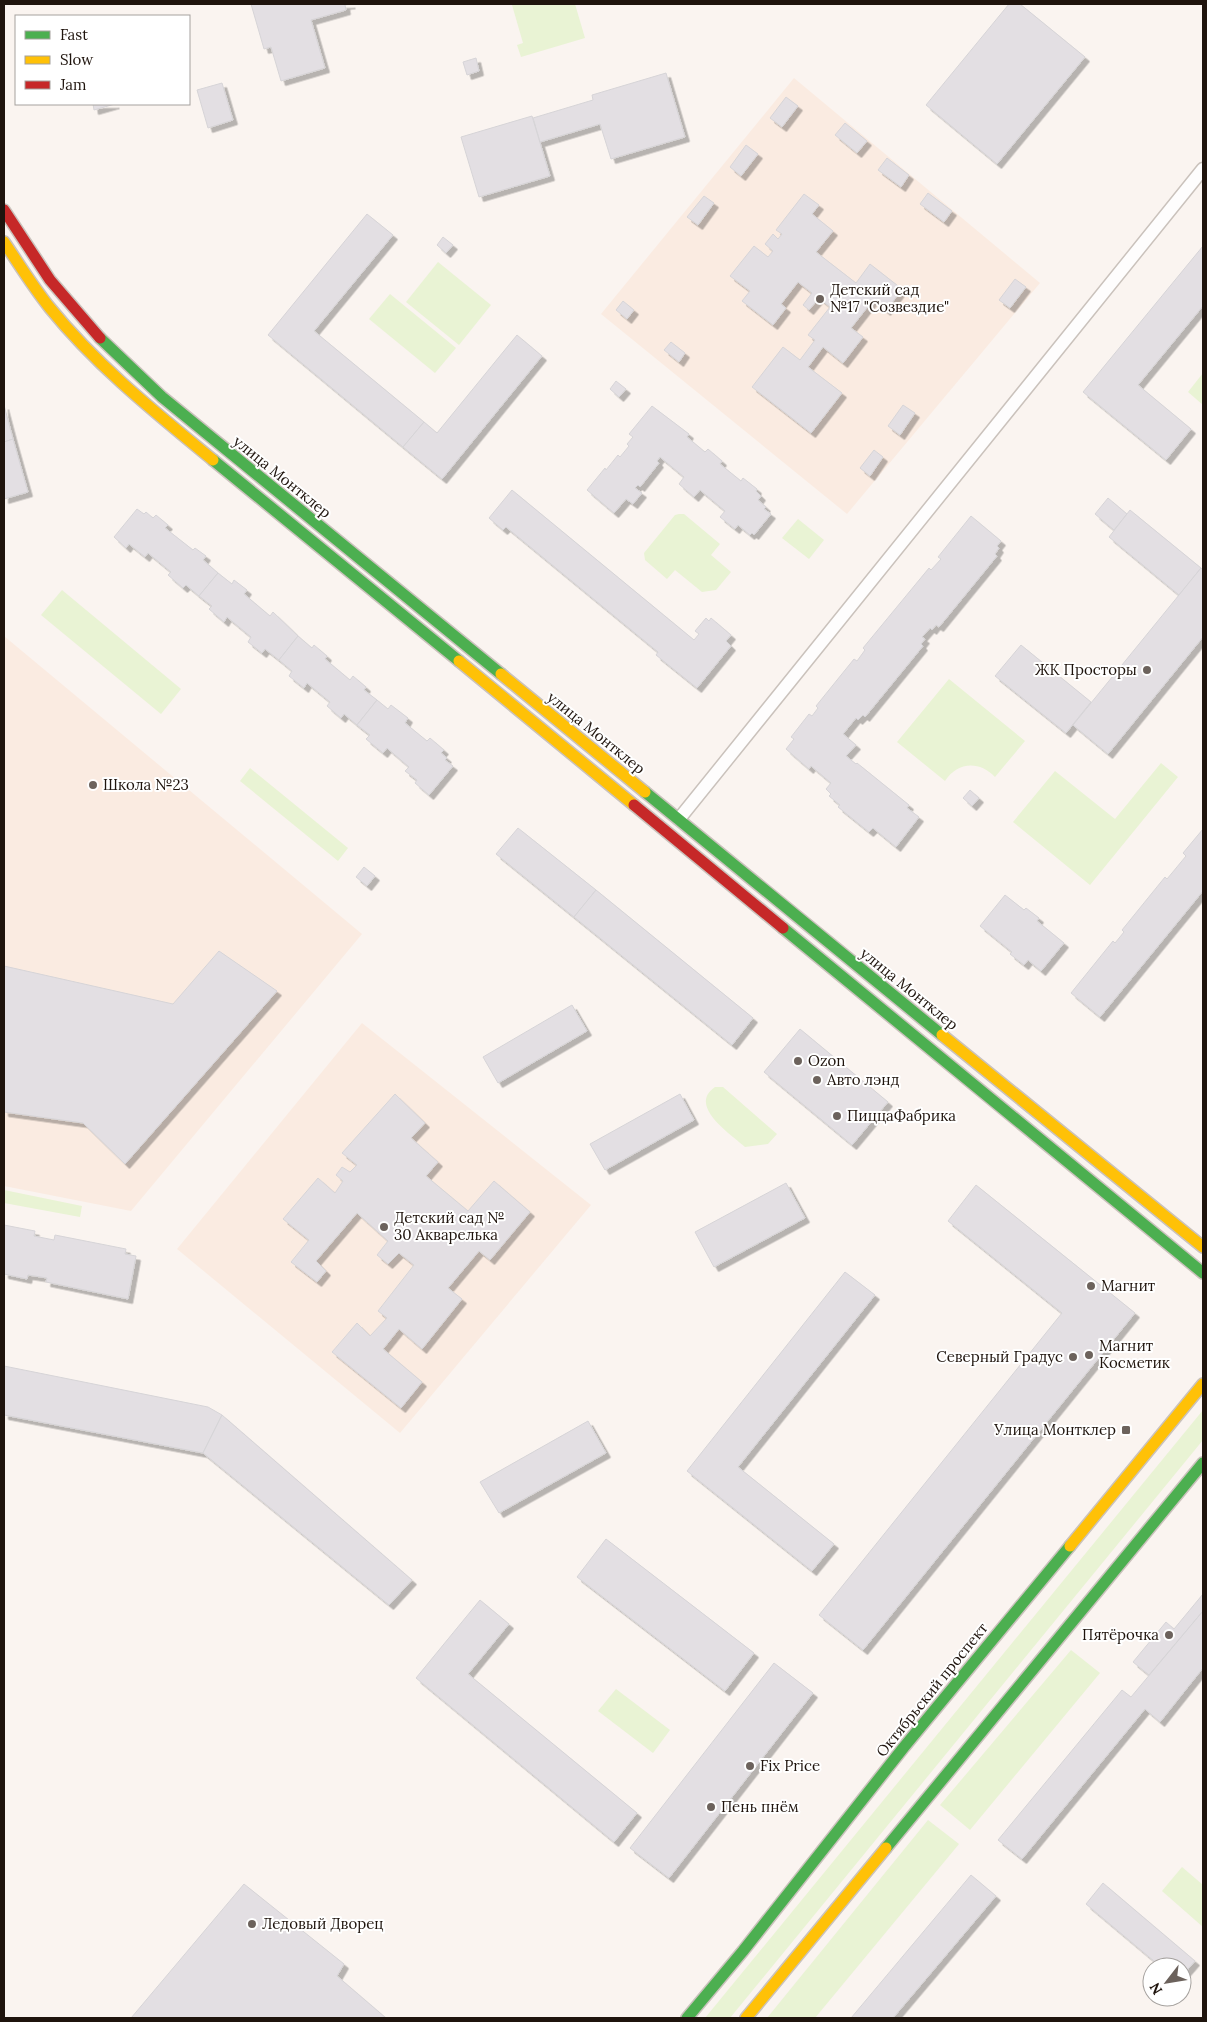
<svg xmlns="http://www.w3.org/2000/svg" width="1207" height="2022" font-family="Lora,serif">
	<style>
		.built { fill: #faebe1 }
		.green { fill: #e9f3d4 }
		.building { fill: #e3dfe3; stroke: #d6d4d7; filter: url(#shadow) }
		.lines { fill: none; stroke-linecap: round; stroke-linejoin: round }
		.street-casing { stroke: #cac2bc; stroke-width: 15 }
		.fast-casing { stroke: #cac2bc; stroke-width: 14 }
		.slow-casing { stroke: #cac2bc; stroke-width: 14 }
		.jam-casing { stroke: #cac2bc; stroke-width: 14 }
		.street { stroke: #fefdfd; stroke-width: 12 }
		.fast { stroke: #4caf50; stroke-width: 11 }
		.slow { stroke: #ffc107; stroke-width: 11 }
		.jam { stroke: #c62828; stroke-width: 11 }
		.poi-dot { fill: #6c625c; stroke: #fff; stroke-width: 2 }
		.labels { text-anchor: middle; stroke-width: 4; stroke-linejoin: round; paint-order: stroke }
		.poi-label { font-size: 15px; fill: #1f140d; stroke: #fff; text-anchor: start }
		.street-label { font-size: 15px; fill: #1f140d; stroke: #fff }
	</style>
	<defs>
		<filter id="shadow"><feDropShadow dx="4.5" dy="4.5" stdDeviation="0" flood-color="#0004"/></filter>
	</defs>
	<rect width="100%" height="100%" fill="#faf4f0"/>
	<g class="built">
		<polygon points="794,78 1040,283 847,514 601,314"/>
		<polygon points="4,636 362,934 131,1211 4,1186"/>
		<polygon points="362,1023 591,1205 400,1433 177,1249"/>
	</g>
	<g class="green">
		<polygon points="517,4 575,4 585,38 521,57 517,45 523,43 512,5"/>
		<polygon points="438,262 491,305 459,345 406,302"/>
		<polygon points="390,294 456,348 435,373 369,319"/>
		<polygon points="1203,373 1203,405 1188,392"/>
		<polygon points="679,514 684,514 720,544 711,555 731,572 716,590 702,592 675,570 667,579 645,560 644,553 675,515"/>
		<polygon points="798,519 824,540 809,559 782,538"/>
		<polygon points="62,590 181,689 161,714 41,615"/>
		<path d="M949,679L1025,741L995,777C979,760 957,762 945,781L897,742Z"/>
		<polygon points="1161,763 1178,777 1090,885 1013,822 1055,771 1115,819"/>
		<polygon points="250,768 348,848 338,861 240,781"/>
		<path d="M715,1087H723L777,1134L768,1144L745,1147C731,1134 687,1106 715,1087Z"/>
		<polygon points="4,1190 82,1206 80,1217 4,1203"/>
		<polygon points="1203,1410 1203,1440 730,2018 705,2018"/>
		<polygon points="1071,1650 1100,1673 970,1830 940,1805"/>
		<polygon points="616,1689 670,1730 653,1753 598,1711"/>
		<polygon points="928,1820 959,1844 815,2018 767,2018"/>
		<polygon points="1182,1867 1203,1885 1203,1927 1162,1891"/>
	</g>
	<g class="building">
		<polygon points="251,4 351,4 345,5 346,10 311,20 325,68 281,81 271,47 264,49"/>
		<polygon points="1009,4 1020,4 1085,57 997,164 926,105"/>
		<polygon points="476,58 479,71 467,75 463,62"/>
		<polygon points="666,73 685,137 611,159 600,124 540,142 533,118 593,100 592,95"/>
		<polygon points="222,83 233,120 208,128 197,90"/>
		<polygon points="786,97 798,106 782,127 770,118"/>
		<polygon points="93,104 115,104 94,110"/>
		<polygon points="532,116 550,176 479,197 461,137"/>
		<polygon points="845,123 867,141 857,153 835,135"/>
		<polygon points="746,145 758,154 741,176 730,167"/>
		<polygon points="887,158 909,175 901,187 878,170"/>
		<polygon points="928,193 952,211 944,222 920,204"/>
		<polygon points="804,194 819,205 812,214 833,231 816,252 856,283 870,264 902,289 886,311 873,300 851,328 863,337 843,363 823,347 808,367 842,393 811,433 752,387 783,347 800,360 815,340 808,335 830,307 819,298 809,310 803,305 812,293 798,282 781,304 786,308 773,325 742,301 750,291 730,276 754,246 768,257 773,251 765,244 773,234 778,239 782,234 776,230"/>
		<polygon points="704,196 714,203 698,225 687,217"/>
		<polygon points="367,214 393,235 314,331 424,422 403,447 268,335"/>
		<polygon points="443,237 453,245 446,253 437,245"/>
		<polygon points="1203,246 1203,306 1138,385 1191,429 1166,460 1083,392"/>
		<polygon points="1015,279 1026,287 1010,308 999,300"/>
		<polygon points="623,301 634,310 627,319 616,310"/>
		<polygon points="517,335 542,356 442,479 403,447 424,422 437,433"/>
		<polygon points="671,342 685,353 679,362 664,350"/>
		<polygon points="616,381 626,389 619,397 610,389"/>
		<polygon points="4,405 13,439 4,442"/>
		<polygon points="903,405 915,413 900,435 888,426"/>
		<polygon points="652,406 689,434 687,437 705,452 708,449 722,461 720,464 741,481 743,478 757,489 756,491 761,496 758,500 766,507 764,509 771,514 754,535 752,533 750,535 738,525 735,529 720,517 725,511 700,490 694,497 679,484 684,477 660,457 657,461 659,463 640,487 638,485 635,488 642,493 637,499 633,504 626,499 614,513 587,490 605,468 606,470 618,455 620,457 629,446 627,444 633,437 629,434"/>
		<polygon points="13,439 28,492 4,499 4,442"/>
		<polygon points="874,450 883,457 870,476 860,468"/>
		<polygon points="512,490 694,640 699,634 695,631 706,618 709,621 711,618 731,635 726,641 731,646 697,688 656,655 658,652 506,527 503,530 489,518"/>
		<polygon points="1108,498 1127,514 1114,530 1095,514"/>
		<polygon points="137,509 144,514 146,512 153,518 156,515 168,525 165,528 193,550 195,548 206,556 203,560 218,573 199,596 186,585 183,588 168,575 171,572 148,553 145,557 129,544 126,548 114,537"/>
		<polygon points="1130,510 1201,568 1179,595 1109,537"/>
		<polygon points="971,516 1001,541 997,546 999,548 995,554 997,556 939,627 936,625 932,630 930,628 922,637 925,639 921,644 923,646 865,717 863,715 858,720 856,718 843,734 856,745 846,756 856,764 857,763 909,805 907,808 919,817 896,847 873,828 869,832 838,807 840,805 829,796 831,794 826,789 831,783 811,766 809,769 786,749 794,739 791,737 809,714 812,716 818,708 816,706 854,659 857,661 865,650 863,648 929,568 931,570 941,559 938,557"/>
		<polygon points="1201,568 1203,570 1203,637 1108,754 1073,725"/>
		<polygon points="218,573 232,584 234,580 247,590 244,594 270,616 273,612 298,636 279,660 265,649 262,653 248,642 251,637 227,617 224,622 209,609 212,606 199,596"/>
		<polygon points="298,636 312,648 314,645 327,656 325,659 350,680 353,676 366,687 364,690 377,700 357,725 344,714 341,718 327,706 330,702 307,683 304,688 289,676 292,671 279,660"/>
		<polygon points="1021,645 1091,702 1066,733 995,676"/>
		<polygon points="377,700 388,709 391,705 408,718 405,723 427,741 430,738 444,750 441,753 447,758 445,760 453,766 429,795 415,783 417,780 405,771 409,767 387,748 383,753 366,739 370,735 357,725"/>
		<polygon points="970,790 979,798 972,806 963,798"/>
		<polygon points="518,828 596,890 574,917 496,854"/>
		<polygon points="1203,829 1203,891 1100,1017 1071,993 1113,941 1115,943 1124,932 1122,930 1165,877 1167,879 1186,856 1183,853"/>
		<polygon points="364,867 375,876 367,886 356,877"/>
		<polygon points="596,890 753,1018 732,1045 574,917"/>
		<polygon points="1005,895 1024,910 1026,908 1039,918 1037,921 1064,943 1041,971 1028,960 1024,965 1010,954 1012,952 980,926"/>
		<polygon points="219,951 277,991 125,1164 83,1123 4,1112 4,966 173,1004"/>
		<polygon points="572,1005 587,1031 498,1083 483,1057"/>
		<polygon points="800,1029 888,1102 852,1145 764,1072"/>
		<polygon points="395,1094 425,1123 411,1138 438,1162 426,1176 468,1211 494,1181 530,1212 490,1260 479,1251 448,1288 462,1299 422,1349 399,1329 383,1349 422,1382 401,1408 332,1352 357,1323 370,1336 387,1318 378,1311 414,1265 399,1253 388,1264 377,1255 388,1241 357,1213 316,1261 326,1271 317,1282 291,1262 309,1240 283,1219 318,1178 335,1193 343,1181 336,1175 342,1167 350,1172 357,1165 342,1153"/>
		<polygon points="680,1094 694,1120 605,1170 590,1144"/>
		<polygon points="786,1183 805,1218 714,1267 695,1232"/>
		<polygon points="976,1185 1135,1313 863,1650 819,1615 1062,1313 948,1221"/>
		<polygon points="4,1225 35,1231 34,1236 54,1240 55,1235 126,1249 125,1254 136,1256 128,1299 46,1282 47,1278 28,1275 27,1279 4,1274"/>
		<polygon points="845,1272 875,1295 738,1467 834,1544 812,1571 687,1471"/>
		<polygon points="4,1366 208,1407 222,1415 203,1453 4,1415"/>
		<polygon points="222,1415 412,1580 389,1605 203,1453"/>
		<polygon points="588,1421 606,1453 499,1513 480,1482"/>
		<polygon points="606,1539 754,1653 725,1691 577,1577"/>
		<polygon points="1203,1594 1203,1611 1149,1675 1133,1662 1166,1622 1174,1629"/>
		<polygon points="480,1600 509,1624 468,1674 637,1813 614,1842 416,1678"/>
		<polygon points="1203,1611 1203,1668 1160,1722 1145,1709 1022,1859 998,1840 1122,1690 1131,1697"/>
		<polygon points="774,1663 813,1693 669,1878 630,1848"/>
		<polygon points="971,1875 996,1896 893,2018 851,2018"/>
		<polygon points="1103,1883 1195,1961 1182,1976 1182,1967 1161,1967 1086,1904"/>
		<polygon points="244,1884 344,1964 337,1976 386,2018 131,2018"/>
	</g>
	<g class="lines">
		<defs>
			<polyline id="street" points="679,819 1203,169"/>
			<g id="fast">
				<polyline points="100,338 162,397 501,674"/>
				<polyline points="213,460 459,661"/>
				<polyline points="645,792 942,1035"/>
				<polyline points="783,928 1203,1273"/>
				<polyline points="886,1848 1203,1463"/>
				<polyline points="687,2018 743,1951 904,1747 1070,1546"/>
			</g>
			<g id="slow">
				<path d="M4,242C19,264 33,287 50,308C97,366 156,413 213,460"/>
				<polyline points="459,661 634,805"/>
				<polyline points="501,674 645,792"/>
				<polyline points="942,1035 1203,1247"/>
				<polyline points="1070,1546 1203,1384"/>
				<polyline points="746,2018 886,1848"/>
			</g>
			<g id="jam">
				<polyline points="4,210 50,280 100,338"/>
				<polyline points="634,805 783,928"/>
			</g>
		</defs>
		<use href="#street" class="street-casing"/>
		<use href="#fast" class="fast-casing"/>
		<use href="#slow" class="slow-casing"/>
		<use href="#jam" class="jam-casing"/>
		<use href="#street" class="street"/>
		<use href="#fast" class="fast"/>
		<use href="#slow" class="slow"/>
		<use href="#jam" class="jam"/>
	</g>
	<g class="poi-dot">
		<circle cx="820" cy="299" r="5"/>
		<circle cx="1147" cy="670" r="5"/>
		<circle cx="93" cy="785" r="5"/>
		<circle cx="798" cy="1061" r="5"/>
		<circle cx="817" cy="1080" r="5"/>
		<circle cx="837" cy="1116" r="5"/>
		<circle cx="384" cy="1227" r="5"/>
		<circle cx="1091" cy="1286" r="5"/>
		<circle cx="1089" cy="1355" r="5"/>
		<circle cx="1073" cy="1357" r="5"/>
		<rect x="1121" y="1425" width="10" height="10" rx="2.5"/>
		<circle cx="1169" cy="1635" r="5"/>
		<circle cx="750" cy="1766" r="5"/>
		<circle cx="711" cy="1807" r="5"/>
		<circle cx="252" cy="1924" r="5"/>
	</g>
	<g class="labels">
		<g class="poi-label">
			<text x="830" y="295">Детский сад<tspan x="830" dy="17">№17 "Созвездие"</tspan></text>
			<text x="1137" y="675" text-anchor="end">ЖК Просторы</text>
			<text x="103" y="790">Школа №23</text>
			<text x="808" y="1066">Ozon</text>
			<text x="827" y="1085">Авто лэнд</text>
			<text x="847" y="1121">ПиццаФабрика</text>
			<text x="394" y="1223">Детский сад №<tspan x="394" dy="17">30 Акварелька</tspan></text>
			<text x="1101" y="1291">Магнит</text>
			<text x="1099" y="1351">Магнит<tspan x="1099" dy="17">Косметик</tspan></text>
			<text x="1063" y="1362" text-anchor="end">Северный Градус</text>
			<text x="1116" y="1435" text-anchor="end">Улица Монтклер</text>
			<text x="1159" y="1640" text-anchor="end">Пятёрочка</text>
			<text x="760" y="1771">Fix Price</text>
			<text x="721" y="1812">Пень пнём</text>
			<text x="262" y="1929">Ледовый Дворец</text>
		</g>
		<g class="street-label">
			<text transform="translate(282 477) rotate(39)" y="5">улица Монтклер</text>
			<text transform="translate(596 733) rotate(39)" y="5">улица Монтклер</text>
			<text transform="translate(909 989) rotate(39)" y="5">улица Монтклер</text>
			<text transform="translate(932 1690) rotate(-51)" y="5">Октябрьский проспект</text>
		</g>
	</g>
	<rect width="1207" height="2022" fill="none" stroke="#1f140d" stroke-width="10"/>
	<rect x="15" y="15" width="175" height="90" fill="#ffffff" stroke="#a5a19e"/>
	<rect x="25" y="31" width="25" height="8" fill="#4caf50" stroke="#a5a19e"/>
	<text x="60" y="40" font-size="15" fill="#1f140d">Fast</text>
	<rect x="25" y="56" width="25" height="8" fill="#ffc107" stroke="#a5a19e"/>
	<text x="60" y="65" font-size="15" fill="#1f140d">Slow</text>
	<rect x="25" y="81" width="25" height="8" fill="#c62828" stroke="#a5a19e"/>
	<text x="60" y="90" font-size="15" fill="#1f140d">Jam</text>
	<g transform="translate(1167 1982) rotate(239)"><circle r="24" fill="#ffffff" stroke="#a5a19e"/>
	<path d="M0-4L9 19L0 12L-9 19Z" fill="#6c625c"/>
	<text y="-8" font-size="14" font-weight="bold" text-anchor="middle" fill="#1f140d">N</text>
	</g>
</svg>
